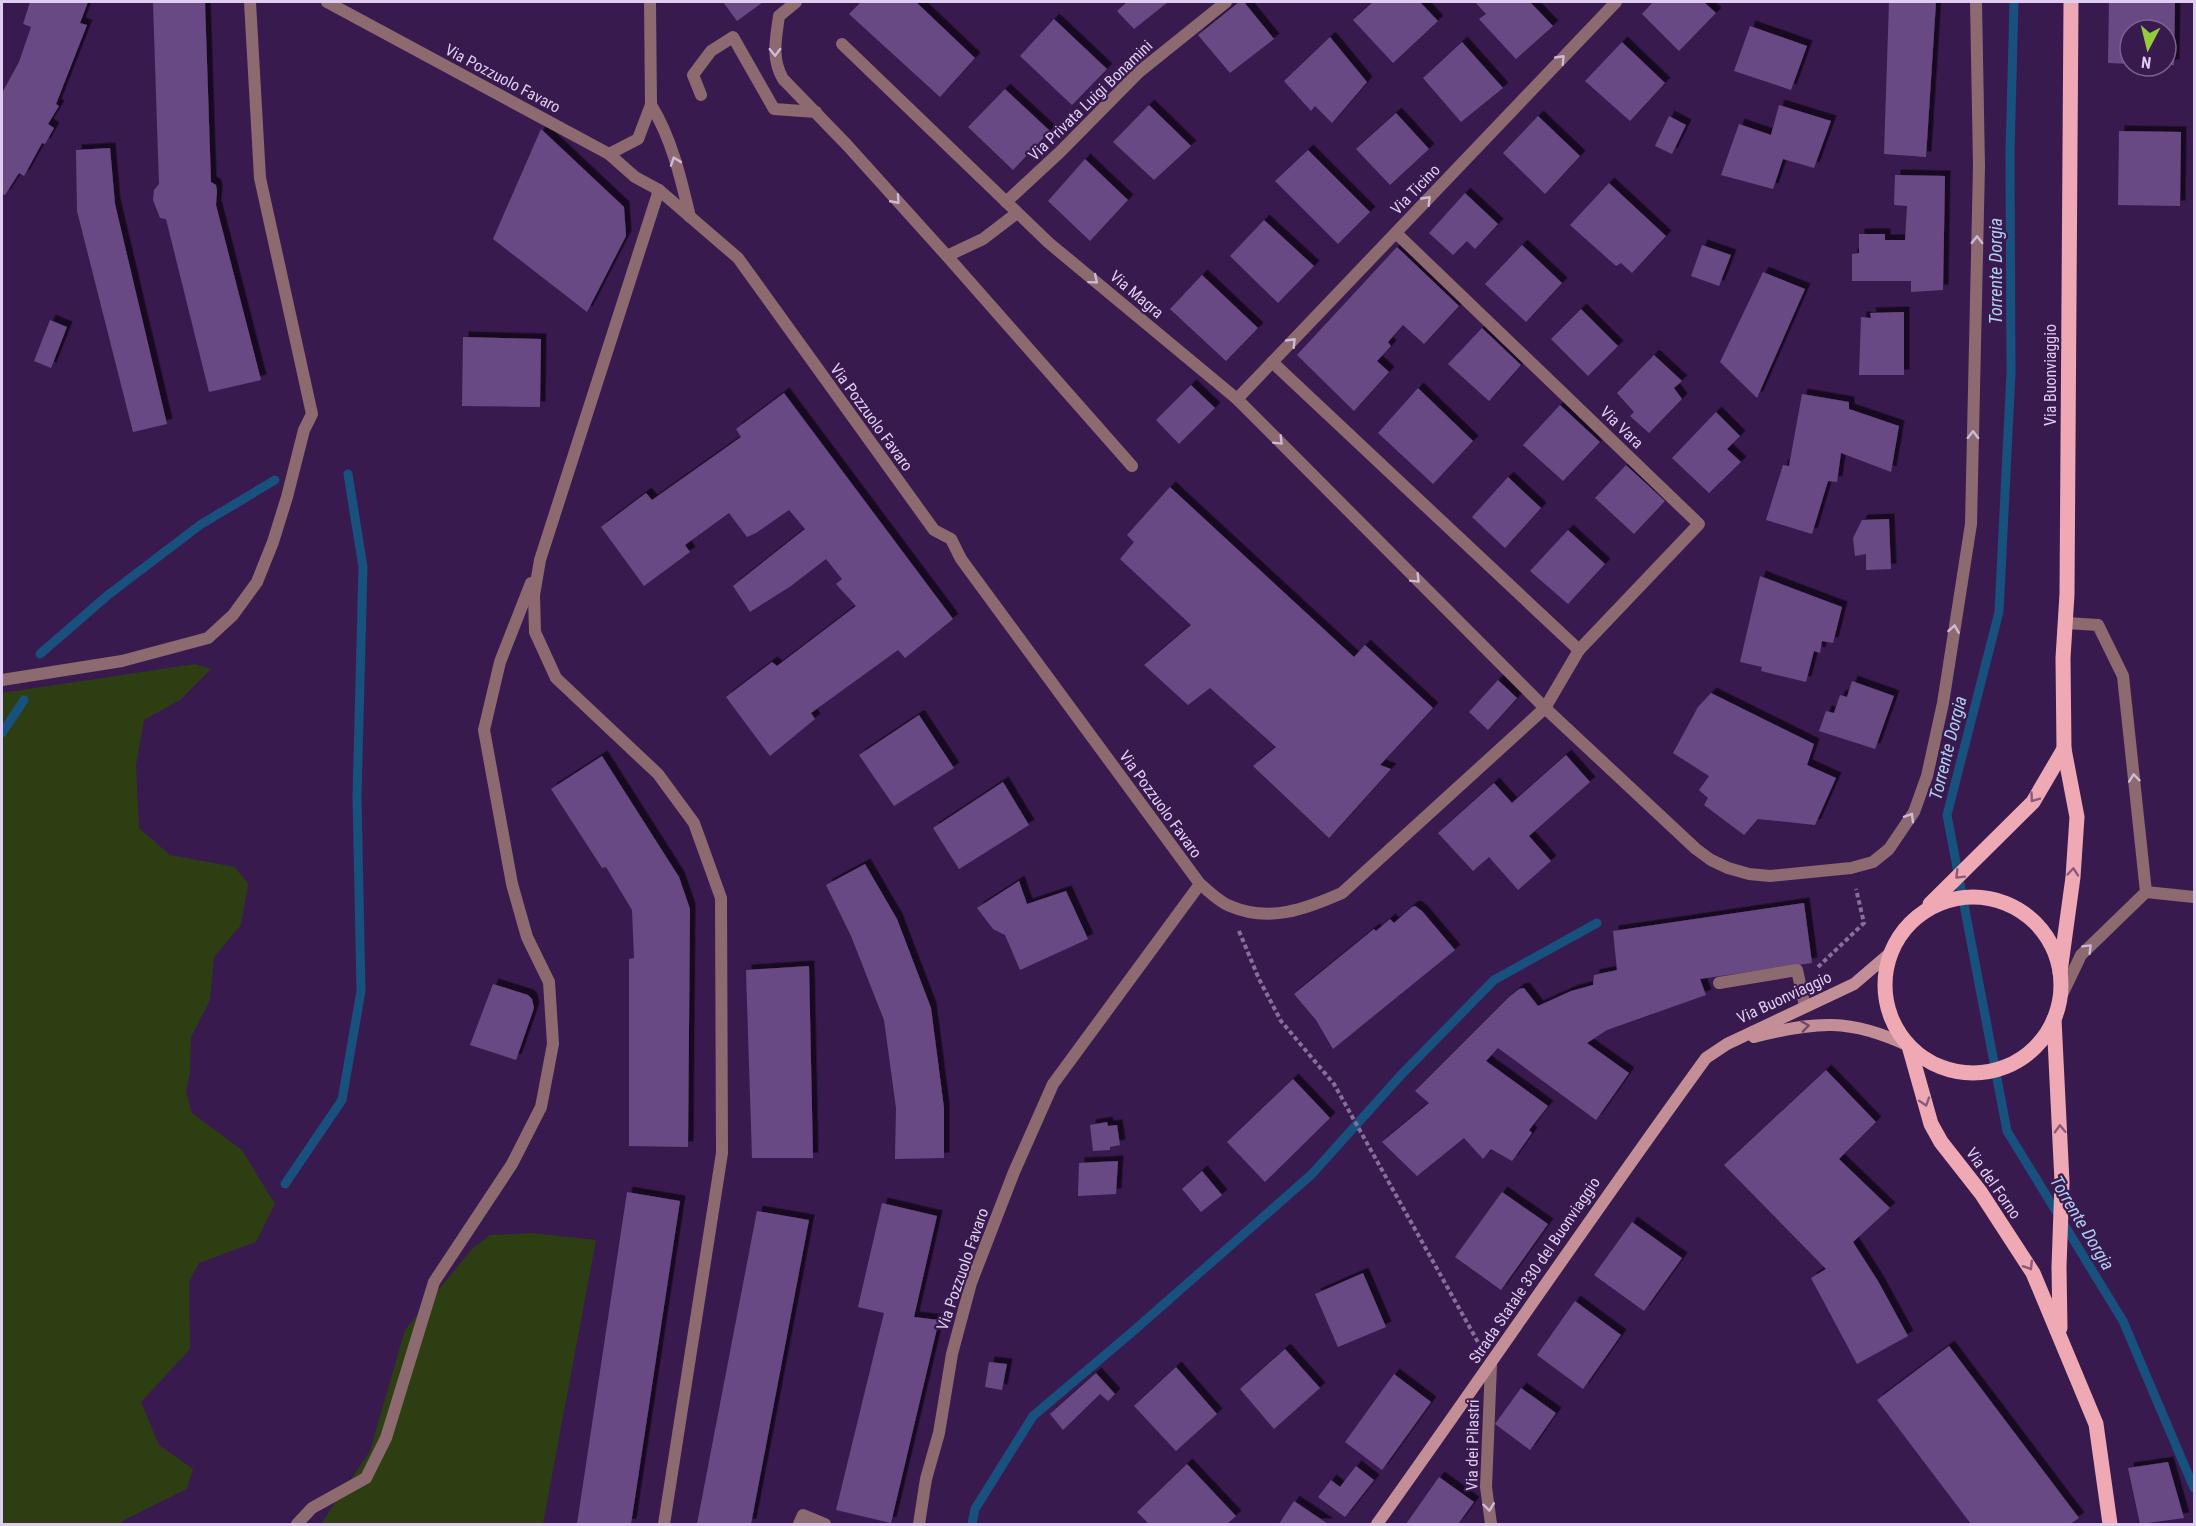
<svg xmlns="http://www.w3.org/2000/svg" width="2196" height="1526" font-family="'Roboto Condensed',sans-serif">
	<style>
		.green { fill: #2d3e13 }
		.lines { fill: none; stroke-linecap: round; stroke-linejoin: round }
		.stream { stroke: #18507e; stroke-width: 9 }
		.building { fill: #694983; filter: url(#shadow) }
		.path { stroke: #876f9b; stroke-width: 4; stroke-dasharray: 4.5 3; stroke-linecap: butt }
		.lane { stroke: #8c6a70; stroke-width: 12 }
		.street { stroke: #8c6a70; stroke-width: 12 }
		.secondary { stroke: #c38e96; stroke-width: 12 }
		.primary { stroke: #eea9b4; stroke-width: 15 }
		.oneway { stroke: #cebad6 }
		.oneway2 { stroke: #8a5a7c }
		.oneway3 { stroke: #70486b }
		.labels { text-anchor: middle; stroke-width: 4.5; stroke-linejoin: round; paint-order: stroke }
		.street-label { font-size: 16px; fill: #dfceef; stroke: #391a4f }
		.water-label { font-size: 18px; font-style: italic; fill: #adcff1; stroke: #391a4f }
	</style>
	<defs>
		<filter id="shadow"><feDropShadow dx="5.5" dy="-5.5" stdDeviation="0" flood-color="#0009"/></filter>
	</defs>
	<rect width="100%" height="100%" fill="#391a4f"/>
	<g class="green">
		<polygon points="195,664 211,669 180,700 144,720 136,765 139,828 170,855 235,867 248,884 241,925 214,957 210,1000 191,1037 190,1072 186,1092 192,1113 242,1150 275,1204 256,1242 199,1263 189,1282 190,1349 141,1402 159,1445 193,1469 187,1489 126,1519 119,1524 2,1524 2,693"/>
		<polygon points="532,1233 596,1240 543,1524 321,1524 370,1451 405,1330 473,1248 490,1235"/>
	</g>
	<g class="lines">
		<g class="stream">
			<polyline points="2014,2 2010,152 2011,373 1999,612 1947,815 2007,1131 2123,1321 2194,1488"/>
			<polyline points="40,654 108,595 200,525 275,480"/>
			<polyline points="2,733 24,700"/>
			<polyline points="285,1184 342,1100 361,991 357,796 363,567 348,474"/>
			<polyline points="972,1524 975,1509 1033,1416 1131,1333 1312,1174 1401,1075 1494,980 1597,923"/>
		</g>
	</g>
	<g class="building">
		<polygon points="30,2 88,2 80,23 87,25 56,104 59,106 48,124 54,128 45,144 42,143 24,176 19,173 5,195 2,194 2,93 19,62 31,27 23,24"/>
		<polygon points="205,2 211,182 216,185 217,191 216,205 261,380 209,392 166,219 160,218 153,200 154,190 159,184 153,3"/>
		<polygon points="723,2 763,2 737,21"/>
		<polygon points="861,2 916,2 975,58 940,97 849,14"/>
		<polygon points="1127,2 1168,2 1134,29 1117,11"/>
		<polygon points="1239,2 1244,2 1274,39 1230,73 1198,35"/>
		<polygon points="1373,2 1420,2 1438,21 1393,63 1353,20"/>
		<polygon points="1475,2 1530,2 1553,26 1516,59 1479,19 1486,14"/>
		<polygon points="1653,2 1704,2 1716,13 1679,51 1642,14"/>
		<polygon points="1889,2 1936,2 1926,157 1884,154"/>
		<polygon points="2109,2 2175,2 2174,65 2166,65 2166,30 2130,30 2130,64 2108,63"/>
		<polygon points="1054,19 1107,69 1072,105 1020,56"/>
		<polygon points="1750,26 1807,46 1791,90 1734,71"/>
		<polygon points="1330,37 1367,82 1332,123 1315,106 1311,111 1284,81"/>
		<polygon points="1462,42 1503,88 1461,122 1423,78"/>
		<polygon points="1622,42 1665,83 1630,121 1585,81"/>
		<polygon points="1005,89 1050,131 1013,170 968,127"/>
		<polygon points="1149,105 1191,146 1154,180 1113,142"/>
		<polygon points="1779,105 1831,121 1814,168 1783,159 1773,189 1721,175 1739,124 1771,135"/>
		<polygon points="1396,113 1429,149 1390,185 1356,149"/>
		<polygon points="1538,116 1580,156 1545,194 1503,153"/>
		<polygon points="1669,116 1686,125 1672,154 1655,146"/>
		<polygon points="541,129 624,207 626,236 587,312 493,239"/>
		<polygon points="2119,131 2181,132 2180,206 2118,205"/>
		<polygon points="110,148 115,204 167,424 133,432 77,211 76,150"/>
		<polygon points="1308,150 1370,212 1338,244 1275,181"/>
		<polygon points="1085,159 1128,200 1090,241 1048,201"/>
		<polygon points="1895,175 1945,176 1943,290 1911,292 1911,281 1852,281 1852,254 1859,253 1859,234 1885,234 1885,240 1905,240 1907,206 1894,205"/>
		<polygon points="1609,183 1666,236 1632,273 1621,263 1616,266 1570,225"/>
		<polygon points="1465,193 1498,224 1475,249 1467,241 1453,255 1429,233"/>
		<polygon points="1264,220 1314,266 1278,303 1230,256"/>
		<polygon points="1522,245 1562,283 1526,322 1485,284"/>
		<polygon points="1702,245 1731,255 1719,286 1691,276"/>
		<polygon points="1397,247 1459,306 1424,344 1403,325 1388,342 1391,346 1377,361 1389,372 1354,411 1297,355"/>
		<polygon points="1763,272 1805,289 1757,398 1720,362"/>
		<polygon points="1202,275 1258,328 1226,361 1170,309"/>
		<polygon points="1581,309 1618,346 1588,376 1551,339"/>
		<polygon points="1904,312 1904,375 1859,375 1861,317 1871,318 1870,313"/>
		<polygon points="50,320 67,327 51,368 34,361"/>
		<polygon points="1482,328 1521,365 1489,401 1448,364"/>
		<polygon points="463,337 541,339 540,407 462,406"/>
		<polygon points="1654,355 1682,381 1674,388 1682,399 1649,433 1630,416 1634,412 1617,393"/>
		<polygon points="1191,385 1215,408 1179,444 1156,420"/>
		<polygon points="1418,388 1473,441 1433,484 1378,433"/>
		<polygon points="784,393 953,619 905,658 898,650 811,713 815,719 770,756 726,697 772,662 777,666 856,606 836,584 842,579 826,559 791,586 750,612 733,586 805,529 789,510 756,533 747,537 729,513 685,545 690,552 644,586 601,527 646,493 652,500 741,437 736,429"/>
		<polygon points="1802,394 1849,402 1849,409 1899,426 1891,472 1841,453 1837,482 1828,481 1812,534 1766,520 1783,465 1789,466"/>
		<polygon points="1560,405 1600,442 1563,481 1523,445"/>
		<polygon points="1716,412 1740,436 1727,449 1741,462 1709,493 1672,458"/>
		<polygon points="1626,465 1665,501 1634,534 1595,498"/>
		<polygon points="1508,477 1541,508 1505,548 1472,517"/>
		<polygon points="1170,487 1354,657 1365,645 1433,708 1380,765 1391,769 1329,838 1253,766 1276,747 1210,688 1188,705 1144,665 1191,625 1120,559 1134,542 1127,535"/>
		<polygon points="1889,519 1891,569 1866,570 1866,554 1855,556 1853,538 1862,520"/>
		<polygon points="1568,530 1605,564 1568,604 1530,571"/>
		<polygon points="1760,576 1842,607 1833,643 1822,641 1820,653 1814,651 1806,682 1761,671 1762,667 1740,662"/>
		<polygon points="1498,680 1517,698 1488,730 1469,712"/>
		<polygon points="1852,681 1894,696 1875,749 1819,731 1826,711 1834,713 1840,695 1847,697"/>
		<polygon points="1711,693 1814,744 1807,765 1836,778 1815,825 1758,819 1744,835 1704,805 1708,798 1699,790 1709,776 1673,753 1698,707"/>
		<polygon points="919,715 954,768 894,806 859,755"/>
		<polygon points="1566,755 1590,782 1529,836 1551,861 1518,890 1489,857 1473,871 1438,833 1494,783 1512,803"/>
		<polygon points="602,756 679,877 690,909 688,1147 629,1146 629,959 634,958 632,910 606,867 602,868 551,789"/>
		<polygon points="1003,782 1029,825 959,869 933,828"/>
		<polygon points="865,864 897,919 931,1008 944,1108 944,1158 895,1159 896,1108 884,1020 851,936 826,885"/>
		<polygon points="1019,881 1027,904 1066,891 1088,939 1020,970 1005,935 993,929 977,908"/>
		<polygon points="1804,903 1812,963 1700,979 1706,995 1607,1030 1587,1043 1629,1073 1596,1120 1498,1048 1486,1061 1548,1106 1529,1130 1532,1133 1512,1161 1491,1149 1483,1159 1464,1138 1417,1176 1382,1142 1429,1103 1415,1091 1508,998 1519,989 1524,988 1538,1006 1571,991 1593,985 1594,975 1617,970 1613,931"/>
		<polygon points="1415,906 1422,911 1455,950 1333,1049 1316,1020 1294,994 1374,929 1376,931 1390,919 1394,923 1412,907"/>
		<polygon points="809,966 813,1158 752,1158 746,970"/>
		<polygon points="493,984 528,995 532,999 534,1008 516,1060 470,1045"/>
		<polygon points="1826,1070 1876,1122 1839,1159 1890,1208 1853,1242 1878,1281 1908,1336 1857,1364 1811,1278 1826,1269 1724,1165"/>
		<polygon points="1293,1079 1330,1118 1265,1182 1227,1142"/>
		<polygon points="1107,1122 1108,1126 1117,1125 1120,1145 1110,1147 1110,1150 1093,1151 1090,1125"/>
		<polygon points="1118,1161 1116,1194 1078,1196 1079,1163"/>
		<polygon points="1202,1171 1222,1195 1201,1212 1182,1189"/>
		<polygon points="627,1192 680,1201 631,1524 577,1524"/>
		<polygon points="1502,1192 1548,1224 1501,1290 1455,1257"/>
		<polygon points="882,1203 937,1216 914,1317 939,1320 891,1523 836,1510 884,1313 858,1307"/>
		<polygon points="757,1211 809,1220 751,1524 697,1524"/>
		<polygon points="1632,1222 1682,1258 1644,1311 1594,1275"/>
		<polygon points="1363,1273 1386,1327 1338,1347 1315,1294"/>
		<polygon points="1575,1301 1621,1335 1583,1389 1537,1355"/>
		<polygon points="1949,1346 2079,1518 2070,1524 1971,1524 1877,1400"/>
		<polygon points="1285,1349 1320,1388 1274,1429 1240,1389"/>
		<polygon points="989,1362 1007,1364 1002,1390 985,1387"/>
		<polygon points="1176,1367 1217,1414 1176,1451 1134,1406"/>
		<polygon points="1096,1373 1115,1394 1108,1401 1100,1394 1063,1430 1050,1414"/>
		<polygon points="1394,1374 1431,1402 1382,1470 1345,1442"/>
		<polygon points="1521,1388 1556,1413 1530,1450 1495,1424"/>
		<polygon points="2168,1462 2184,1518 2140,1524 2128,1468"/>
		<polygon points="1187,1464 1236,1516 1227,1524 1149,1524 1137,1512"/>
		<polygon points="1356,1466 1374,1480 1345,1517 1318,1497 1331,1480 1340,1487"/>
		<polygon points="1439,1477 1474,1502 1458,1524 1406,1524"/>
		<polygon points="1294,1501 1328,1524 1279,1524"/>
	</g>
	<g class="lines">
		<g class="path">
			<polyline points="1239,931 1259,979 1281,1021 1334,1084 1479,1344"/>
			<polyline points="1818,967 1864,923 1856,889"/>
		</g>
		<g class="lane">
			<polyline points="1719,983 1797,970 1805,1006"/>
			<polyline points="799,1524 803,1515 825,1524"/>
		</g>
		<g class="street">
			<polyline points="327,2 609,154 635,177 659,190 738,258 934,530 951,539 961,559 1200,884 1053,1084 1014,1172 971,1283 952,1354 939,1433 926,1479 919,1524"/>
			<path d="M796,2L779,16C776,38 771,59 783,79L847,145L947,256L1132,466"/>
			<polyline points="842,44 1049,243 1237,399 1545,708 1696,849 1711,860 1728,868 1749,874 1770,876 1851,868 1873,862 1889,849 1914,812 1927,776 1943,703 1971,524 1979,166 1976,2"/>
			<polyline points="701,95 693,75 711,51 733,37 774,109 816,112"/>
			<path d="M651,105C672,139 681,179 690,217"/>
			<polyline points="609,154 638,139 651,105 650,2"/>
			<polyline points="659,190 540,560 534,595 535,632 556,678 658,774 694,823 721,898 722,1153 664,1524"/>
			<polyline points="1006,202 1060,152 1139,72 1226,2"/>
			<polyline points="947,256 983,239 1017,213"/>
			<polyline points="1272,362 1579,650 1699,524 1396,233"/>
			<polyline points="1237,399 1616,2"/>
			<polyline points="2,680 122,661 208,638 233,615 257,582 273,542 287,497 304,430 312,414 260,178 250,2"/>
			<path d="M1200,884C1209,891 1219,902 1230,906C1269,923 1306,909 1342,893L1545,708L1579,650"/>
			<polyline points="2146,892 2194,897"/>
			<polyline points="2060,999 2081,955 2146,892 2123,676 2098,625 2066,623"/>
			<polyline points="297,1524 312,1508 366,1478 386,1438 434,1282 512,1164 541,1107 553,1044 549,982 527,937 512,884 484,730 500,662 531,583"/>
			<polyline points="1491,1524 1486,1487 1491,1365"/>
		</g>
		<g class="secondary">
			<path d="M1754,1037C1816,1021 1850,1018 1909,1046"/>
			<path d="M1377,1524C1487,1370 1594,1212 1706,1058L1727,1044L1854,984L1889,954"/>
		</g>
		<g class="primary">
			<circle cx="1973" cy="985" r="88"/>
			<polyline points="1930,904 2033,802 2064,749"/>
			<polyline points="2060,972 2073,877 2077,817 2064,749 2063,658 2067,594 2071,2"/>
			<polyline points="2054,1019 2062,1182 2059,1267 2060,1328"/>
			<polyline points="1909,1046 1931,1124 1941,1142 1981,1193 2033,1273 2096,1424 2110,1524"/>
		</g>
	</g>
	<defs><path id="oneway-chevron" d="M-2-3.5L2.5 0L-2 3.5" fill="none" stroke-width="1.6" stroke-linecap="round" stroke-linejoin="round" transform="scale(1.5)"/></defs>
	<g class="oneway">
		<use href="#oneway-chevron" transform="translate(775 52) rotate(89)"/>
		<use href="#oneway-chevron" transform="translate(1561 59) rotate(-46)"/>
		<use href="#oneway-chevron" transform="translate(675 161) rotate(-109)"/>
		<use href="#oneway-chevron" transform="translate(896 200) rotate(48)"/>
		<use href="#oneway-chevron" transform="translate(1427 200) rotate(-46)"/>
		<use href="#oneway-chevron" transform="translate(1977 240) rotate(-89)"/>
		<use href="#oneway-chevron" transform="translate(1094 280) rotate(40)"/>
		<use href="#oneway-chevron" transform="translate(1292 342) rotate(-46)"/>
		<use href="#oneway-chevron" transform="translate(1973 435) rotate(-89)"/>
		<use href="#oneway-chevron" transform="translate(1279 441) rotate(45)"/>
		<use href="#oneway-chevron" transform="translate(1416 579) rotate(45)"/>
		<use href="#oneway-chevron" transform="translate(1954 629) rotate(-81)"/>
		<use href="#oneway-chevron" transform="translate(2134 778) rotate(-96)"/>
		<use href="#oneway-chevron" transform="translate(1910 817) rotate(-59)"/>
		<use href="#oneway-chevron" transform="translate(2088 948) rotate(-45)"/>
		<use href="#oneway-chevron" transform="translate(1489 1507) rotate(83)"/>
	</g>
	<g class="oneway2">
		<use href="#oneway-chevron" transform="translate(2034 798) rotate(126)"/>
		<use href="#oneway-chevron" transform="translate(2073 872) rotate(-85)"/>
		<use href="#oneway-chevron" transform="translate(1959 875) rotate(135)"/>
		<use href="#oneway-chevron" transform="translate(1925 1102) rotate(72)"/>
		<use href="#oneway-chevron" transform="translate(2060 1129) rotate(-92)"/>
		<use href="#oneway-chevron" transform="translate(2029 1266) rotate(58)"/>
	</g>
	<use class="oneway3" href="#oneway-chevron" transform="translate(1805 1026) rotate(-8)"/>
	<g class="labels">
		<g class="street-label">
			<text transform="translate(503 78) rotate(28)" y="6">Via Pozzuolo Favaro</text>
			<text transform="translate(1090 100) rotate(-44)" y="6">Via Privata Luigi Bonamini</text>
			<text transform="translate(1415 189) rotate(-46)" y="6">Via Ticino</text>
			<text transform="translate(1137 294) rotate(40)" y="6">Via Magra</text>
			<text transform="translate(2050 375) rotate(-90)" y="6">Via Buonviaggio</text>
			<text transform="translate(872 417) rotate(54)" y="6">Via Pozzuolo Favaro</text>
			<text transform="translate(1622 427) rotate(44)" y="6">Via Vara</text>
			<text transform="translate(1161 804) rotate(54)" y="6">Via Pozzuolo Favaro</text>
			<text transform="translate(1784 997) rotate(-25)" y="6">Via Buonviaggio</text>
			<text transform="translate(1994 1183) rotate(55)" y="6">Via del Forno</text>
			<text transform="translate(962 1269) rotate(-71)" y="6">Via Pozzuolo Favaro</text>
			<text transform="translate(1534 1270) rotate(-56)" y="6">Strada Statale 330 del Buonviaggio</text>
			<text transform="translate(1472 1445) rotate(-89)" y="6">Via dei Pilastri</text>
		</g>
		<g class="water-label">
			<text transform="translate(1996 271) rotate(-90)" y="6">Torrente Dorgia</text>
			<text transform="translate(1948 748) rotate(-76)" y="6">Torrente Dorgia</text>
			<text transform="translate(2082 1223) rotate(59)" y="6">Torrente Dorgia</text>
		</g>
	</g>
	<rect width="2196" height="1526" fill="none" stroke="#dfceef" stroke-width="6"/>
	<g transform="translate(2148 48) rotate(187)"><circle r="28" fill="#391a4f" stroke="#7b628f" stroke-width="1.5"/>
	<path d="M0-4.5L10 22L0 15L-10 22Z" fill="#95cc3b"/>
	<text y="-9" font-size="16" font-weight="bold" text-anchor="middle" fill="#dfceef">N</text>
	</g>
</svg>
